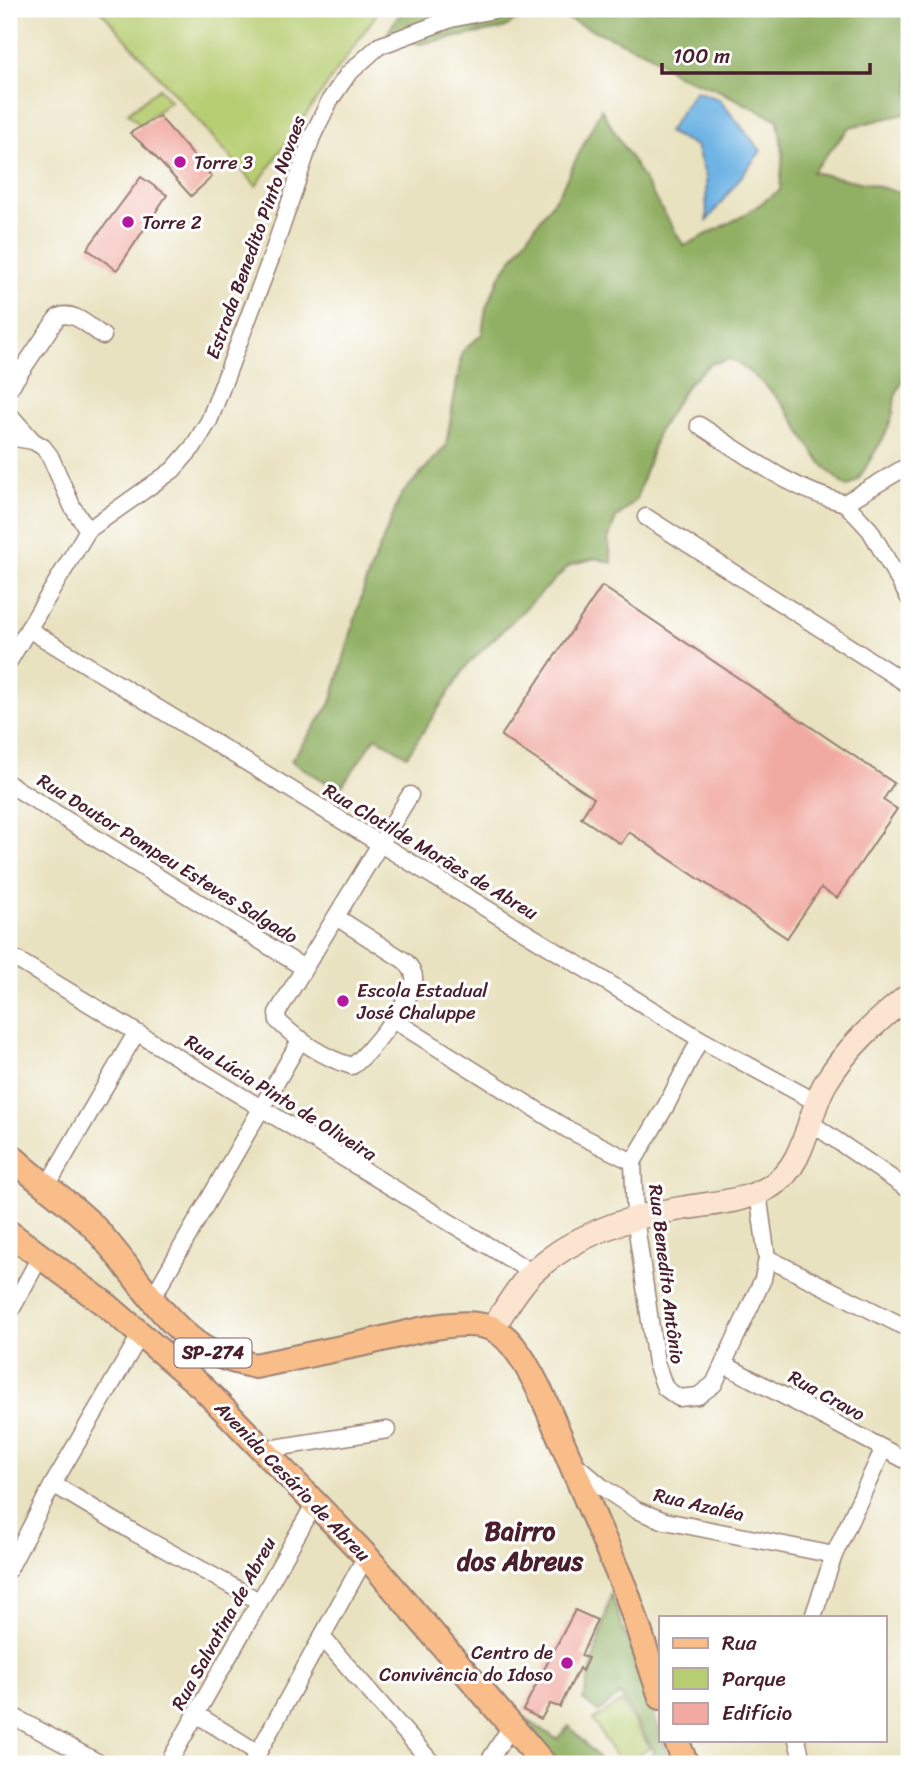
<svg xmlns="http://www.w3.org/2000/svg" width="918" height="1773" font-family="Sriracha,sans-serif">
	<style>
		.green { fill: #b7cd72; stroke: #80764e; stroke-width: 2 }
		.forest { fill: #91b064; stroke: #6e6848; stroke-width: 2 }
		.water { fill: #6db3e4; stroke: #5c6988; stroke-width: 2 }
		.building { fill: #f1aaa2 }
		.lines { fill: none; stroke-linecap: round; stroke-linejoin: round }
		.street-casing { stroke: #9a8076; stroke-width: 19 }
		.secondary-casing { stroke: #9a8076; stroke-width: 26 }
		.primary-casing { stroke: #9a8076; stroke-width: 28 }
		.street { stroke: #fff; stroke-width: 16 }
		.secondary { stroke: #fce5d0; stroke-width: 23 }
		.primary { stroke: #f8bd89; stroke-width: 24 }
		.poi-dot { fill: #b5179e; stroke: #fff; stroke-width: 2.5 }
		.labels { text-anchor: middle; stroke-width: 6; stroke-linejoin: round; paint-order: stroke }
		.shield { fill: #fff; stroke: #80626b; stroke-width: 2 }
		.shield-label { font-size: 18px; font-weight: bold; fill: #4a1f2b }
		.poi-label { font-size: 19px; fill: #4a1f2b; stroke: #fff; text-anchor: start }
		.street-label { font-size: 19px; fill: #4a1f2b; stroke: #fff }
		.district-label { font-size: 26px; font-weight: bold; fill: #4a1f2b; stroke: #fff }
	</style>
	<rect width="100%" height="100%" fill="#fff"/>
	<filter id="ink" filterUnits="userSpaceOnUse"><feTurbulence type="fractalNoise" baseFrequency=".0143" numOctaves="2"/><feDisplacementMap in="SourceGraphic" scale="14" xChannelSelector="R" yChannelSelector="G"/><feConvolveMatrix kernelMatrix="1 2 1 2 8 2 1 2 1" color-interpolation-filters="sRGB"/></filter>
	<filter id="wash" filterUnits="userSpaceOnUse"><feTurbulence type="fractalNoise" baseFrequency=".00686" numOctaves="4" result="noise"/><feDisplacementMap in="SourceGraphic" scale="28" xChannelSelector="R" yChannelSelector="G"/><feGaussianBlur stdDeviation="1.57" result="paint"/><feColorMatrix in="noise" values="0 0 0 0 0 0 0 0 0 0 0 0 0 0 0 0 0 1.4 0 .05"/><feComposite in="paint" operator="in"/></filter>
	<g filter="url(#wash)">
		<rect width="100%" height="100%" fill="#e9e2c0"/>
		<g class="green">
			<polygon points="99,9 380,9 256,186"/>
			<polygon points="159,88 170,101 140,125 128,113"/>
			<polygon points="621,1702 650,1748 623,1764 620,1764 593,1720"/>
		</g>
		<g class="forest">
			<path d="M406,9H909V113L850,127L812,172L874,185L909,196V367L895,396L893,414L885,435L858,480L847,487C821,469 809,445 793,419C778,395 754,373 730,359L710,364L688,384L658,432L636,500L616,518L608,540L612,563L596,558L570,565L468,664L407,756L376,737L339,790L291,761L331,703L366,581L401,495L446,446L462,352L482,334L486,308L500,276L561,190L601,109L684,246L743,216L780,190L783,154L778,120L718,90L677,75L649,54L565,18L528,13L502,29L419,44L387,34L397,18Z"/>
			<polygon points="611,1594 661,1734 661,1740 663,1740 672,1764 636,1764 655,1753 620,1694 598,1712 583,1700"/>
			<polygon points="524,1718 557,1739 569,1726 604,1764 560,1764"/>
		</g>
		<polygon class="water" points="695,91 719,99 761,151 707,221 706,178 696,146 668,132"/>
		<g id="blocks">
			<g class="building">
				<polygon points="159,116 212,177 191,196 150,151 130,133"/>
				<polygon points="141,177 167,195 117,270 87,249"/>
				<polygon points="602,586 894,783 883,800 897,809 837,898 821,888 787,938 629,832 621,844 581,818 594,798 501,736"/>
				<polygon points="575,1610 597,1620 581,1656 588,1658 582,1671 579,1668 560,1707 550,1704 541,1719 523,1710"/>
			</g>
		</g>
	</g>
	<g filter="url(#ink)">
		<use href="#blocks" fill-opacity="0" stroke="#9a8076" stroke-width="2"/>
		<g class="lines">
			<defs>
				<g id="street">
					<path d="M9,389L57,318C71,308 90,327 103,336"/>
					<polyline points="9,414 33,441"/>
					<path d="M699,425C746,455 791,490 845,503L909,465"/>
					<polyline points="9,437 33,441 43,447 50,456 73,508 88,530"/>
					<polyline points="845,503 870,530 909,598"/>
					<polyline points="646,517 909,685"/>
					<polyline points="28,629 700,1039 816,1102"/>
					<polyline points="9,661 88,530 173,470 193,447 209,421 271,258 312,137 330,100 348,74 379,46 451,19 498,9"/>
					<polyline points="9,784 304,968"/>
					<path d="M336,917L405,961C410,967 415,972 414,981C413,997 367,1057 352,1066C326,1059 297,1040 278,1021L277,1013L410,795"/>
					<polyline points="9,955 533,1273"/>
					<polyline points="392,1019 567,1129 633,1162"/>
					<polyline points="700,1039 667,1104 633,1162 635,1217 656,1363 665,1388 679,1398 698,1396 714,1384 763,1279 767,1258 758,1193"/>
					<polyline points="811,1123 909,1190"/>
					<polyline points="47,1186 136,1033"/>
					<polyline points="767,1258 909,1329"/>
					<polyline points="153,1297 301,1039"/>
					<polyline points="9,1314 41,1255"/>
					<polyline points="725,1365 909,1462"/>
					<polyline points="262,1450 387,1430"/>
					<polyline points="574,1463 602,1487 636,1510 665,1521 834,1555"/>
					<polyline points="53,1484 135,1533 259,1601"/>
					<polyline points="9,1569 53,1484 141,1334"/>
					<polyline points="813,1617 834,1555 883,1450"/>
					<polyline points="322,1637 433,1764"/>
					<polyline points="9,1714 101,1764"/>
					<polyline points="196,1714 258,1753"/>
					<polyline points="797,1740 803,1764"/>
					<polyline points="168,1764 315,1503"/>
					<polyline points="252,1764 366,1556"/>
					<polyline points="487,1764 512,1725"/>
				</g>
				<path id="secondary" d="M493,1328C505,1309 517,1288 533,1272C574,1235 630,1216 684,1208C711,1203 747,1202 771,1186C806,1165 807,1116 825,1084C846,1048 877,1021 909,995"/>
				<g id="primary">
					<path d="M9,1154C34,1179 64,1198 90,1223C126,1259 155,1313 196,1343C213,1356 234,1361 255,1366C293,1358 332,1350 370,1342C403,1335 459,1316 491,1328C514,1337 532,1375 542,1395L627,1594L661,1697"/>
					<polyline points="9,1233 109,1307 203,1388 366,1556 544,1764"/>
					<polyline points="676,1740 686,1764"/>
				</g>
			</defs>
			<use href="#street" class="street-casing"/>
			<use href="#secondary" class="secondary-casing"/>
			<use href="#primary" class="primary-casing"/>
			<use href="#street" class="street"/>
			<use href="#secondary" class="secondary"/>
			<use href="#primary" class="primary"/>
		</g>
	</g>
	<g class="poi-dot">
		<circle cx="180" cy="162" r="7"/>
		<circle cx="128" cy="222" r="7"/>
		<circle cx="343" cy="1001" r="7"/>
		<circle cx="567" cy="1663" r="7"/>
	</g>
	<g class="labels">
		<rect class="shield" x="174.5" y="1338.5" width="77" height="29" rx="5"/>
		<g class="shield-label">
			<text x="213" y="1359">SP-274</text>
		</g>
		<g class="poi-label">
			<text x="194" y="169">Torre 3</text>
			<text x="142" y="229">Torre 2</text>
			<text x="357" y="997">Escola Estadual<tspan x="357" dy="22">José Chaluppe</tspan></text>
			<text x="553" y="1659" text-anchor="end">Centro de<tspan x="553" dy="22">Convivência do Idoso</tspan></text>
		</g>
		<g class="street-label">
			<text transform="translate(255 237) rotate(-70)" y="7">Estrada Benedito Pinto Novaes</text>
			<text transform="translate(431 851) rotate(31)" y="7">Rua Clotilde Morães de Abreu</text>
			<text transform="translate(168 858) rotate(32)" y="7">Rua Doutor Pompeu Esteves Salgado</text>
			<text transform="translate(281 1097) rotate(32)" y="7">Rua Lúcia Pinto de Oliveira</text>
			<text transform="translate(667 1274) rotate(83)" y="7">Rua Benedito Antônio</text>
			<text transform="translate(827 1395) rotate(29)" y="7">Rua Cravo</text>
			<text transform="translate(293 1481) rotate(46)" y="7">Avenida Cesário de Abreu</text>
			<text transform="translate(699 1504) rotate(13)" y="7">Rua Azaléa</text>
			<text transform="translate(223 1623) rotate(-61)" y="7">Rua Salvatina de Abreu</text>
		</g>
		<g class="district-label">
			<text x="520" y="1540">Bairro<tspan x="520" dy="30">dos Abreus</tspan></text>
		</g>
	</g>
	<rect width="918" height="1773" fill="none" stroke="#fff" stroke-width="35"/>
	<rect x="659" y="1616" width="228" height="126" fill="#ffffff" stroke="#b7a5aa" stroke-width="2"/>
	<rect x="673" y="1638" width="35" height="10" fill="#f8bd89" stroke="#b7a5aa" stroke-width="2"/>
	<text x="722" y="1650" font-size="21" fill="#4a1f2b">Rua</text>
	<rect x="673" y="1668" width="35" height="21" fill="#b7cd72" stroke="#b7a5aa" stroke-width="2"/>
	<text x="722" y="1686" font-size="21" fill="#4a1f2b">Parque</text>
	<rect x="673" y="1703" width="35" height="21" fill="#f1aaa2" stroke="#b7a5aa" stroke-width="2"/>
	<text x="722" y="1720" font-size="21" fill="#4a1f2b">Edifício</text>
	<path d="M662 63v10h208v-10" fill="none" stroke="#4a1f2b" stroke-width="3.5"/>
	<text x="673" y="63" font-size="21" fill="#4a1f2b" stroke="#ffffff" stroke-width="5" paint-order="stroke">100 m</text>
</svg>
